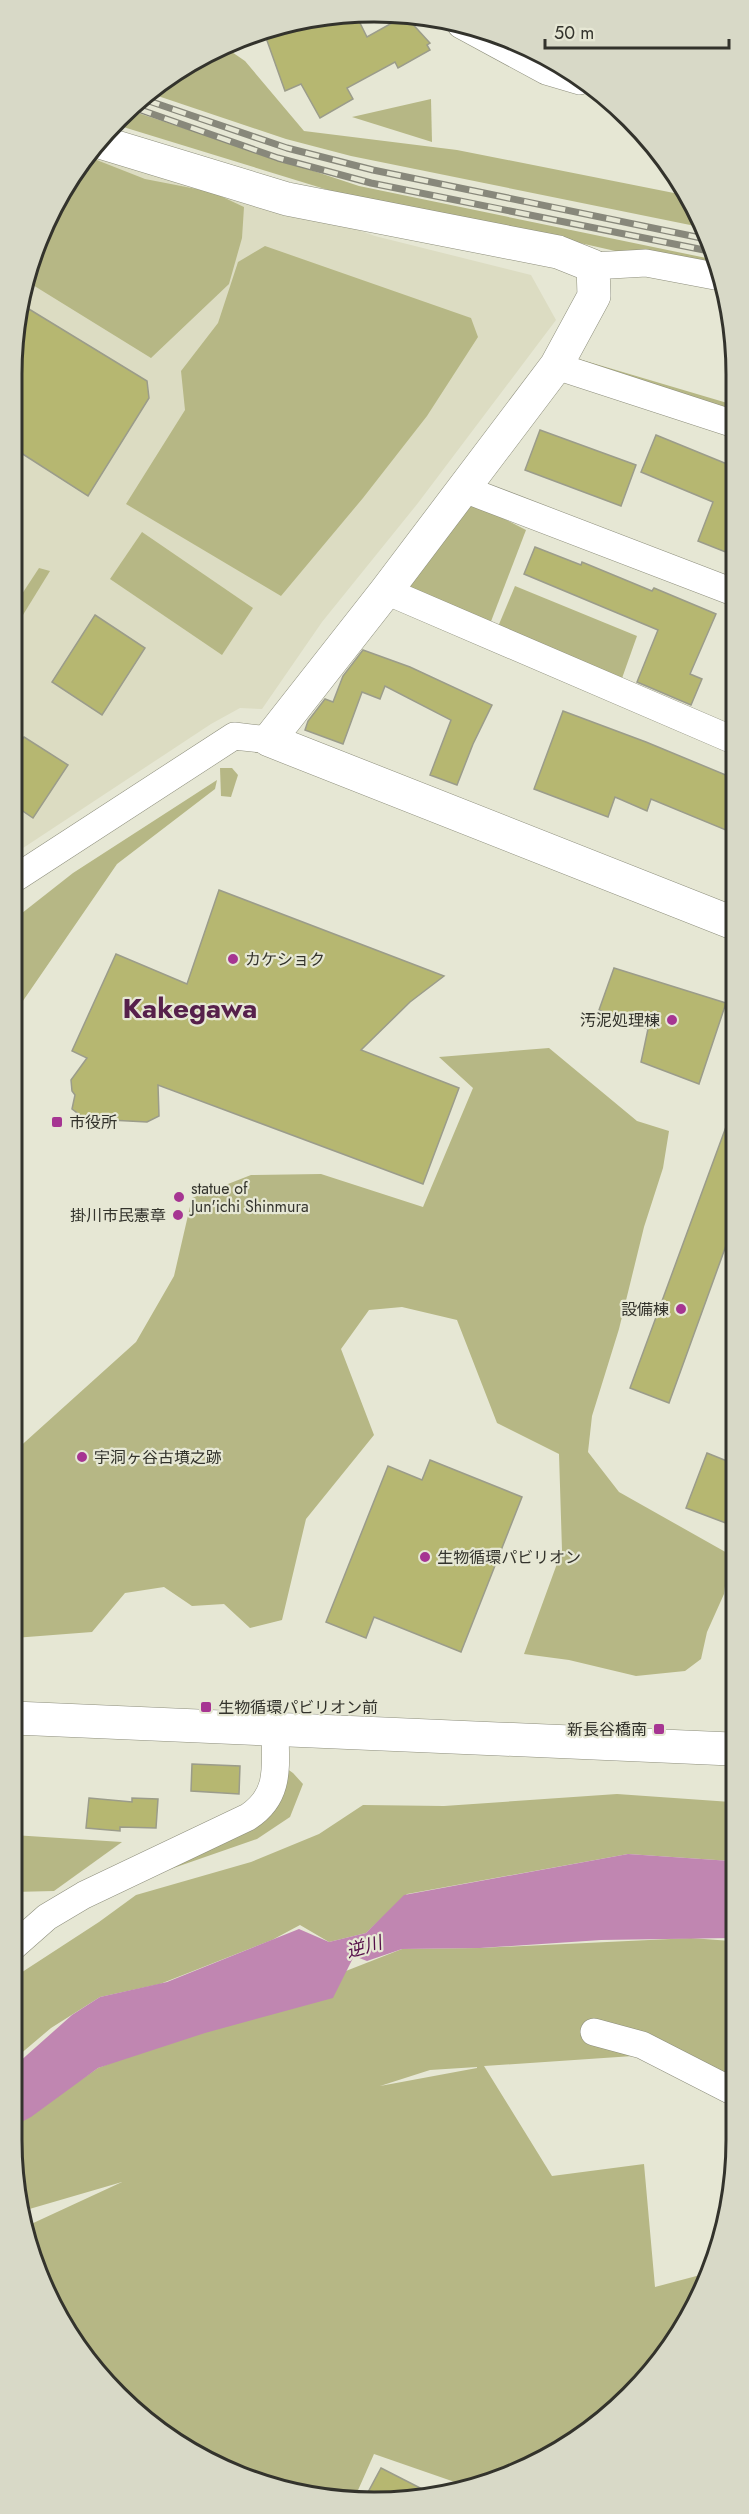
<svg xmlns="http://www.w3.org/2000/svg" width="749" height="2514" font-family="Jost,'Noto Sans JP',sans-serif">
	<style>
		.built { fill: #dcdcc2 }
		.green { fill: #b6b785; fill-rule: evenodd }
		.water { fill: #c086b1 }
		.building { fill: #b6b771; stroke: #9b9c8a; stroke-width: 1.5 }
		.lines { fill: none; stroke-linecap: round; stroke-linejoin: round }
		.minor-casing { stroke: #8d8e7c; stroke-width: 28 }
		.tertiary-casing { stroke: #8d8e7c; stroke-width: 34 }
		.minor { stroke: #fff; stroke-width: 27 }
		.tertiary { stroke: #fff; stroke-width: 33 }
		.rail-casing { stroke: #88887b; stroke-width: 7 }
		.rail { stroke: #e6e7d4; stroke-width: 4.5; stroke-dasharray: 14; stroke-linecap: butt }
		.poi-dot { fill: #a63592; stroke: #e6e7d4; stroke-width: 2 }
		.labels { text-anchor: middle; stroke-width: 4.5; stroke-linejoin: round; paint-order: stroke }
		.poi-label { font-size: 16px; fill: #33332c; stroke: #e6e7d4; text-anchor: start }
		.water-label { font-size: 18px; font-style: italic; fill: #550f49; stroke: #e6e7d4 }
		.town-label { font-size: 28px; font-weight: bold; fill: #56204b; stroke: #e6e7d4 }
		.rim { fill: none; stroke: #33332c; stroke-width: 3 }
	</style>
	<rect width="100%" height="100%" fill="#e6e7d4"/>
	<polygon class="built" points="105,141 375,236 531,275 556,320 418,503 322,622 262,709 240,708 211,724 17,852 19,303 73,173"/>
	<g class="green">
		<polygon points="229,50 245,61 304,131 457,150 684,195 705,228 351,156 286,139 152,94 173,73"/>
		<polygon points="431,99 432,142 352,117"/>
		<polygon points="135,112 359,186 716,260 719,271 664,262 496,224 364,201 120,126"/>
		<polygon points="89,157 145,179 212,192 244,207 242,238 229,284 151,358 28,282 73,173"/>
		<polygon points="265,246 471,318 478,337 427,416 363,498 281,596 126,504 185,410 181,371 218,323 238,262"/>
		<polygon points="572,357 734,405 734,415 576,367"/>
		<polygon points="469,501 526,530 490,624 401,586"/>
		<polygon points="142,532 253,608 222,655 110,579"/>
		<polygon points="39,568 50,571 18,623 18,600"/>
		<polygon points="515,586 637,636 621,681 497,629"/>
		<polygon points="220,768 232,768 238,775 231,797 221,796"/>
		<polygon points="217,780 215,789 117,864 16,1011 17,917 73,873"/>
		<polygon points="549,1048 637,1121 669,1131 663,1168 644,1227 619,1329 592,1416 588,1452 619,1492 729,1554 724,1594 707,1632 701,1659 685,1671 636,1676 569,1660 524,1654 562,1550 559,1454 497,1423 457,1320 402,1307 369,1310 341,1349 374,1435 306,1519 282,1620 250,1628 224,1604 192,1606 164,1587 125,1593 92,1632 14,1638 15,1451 136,1342 174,1276 192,1198 251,1175 321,1174 423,1207 473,1088 439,1057"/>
		<polygon points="283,1766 293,1773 303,1784 290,1817 257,1839 119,1887 238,1832"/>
		<polygon points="617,1794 731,1802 731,1861 628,1854 407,1894 366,1933 329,1942 300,1925 272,1940 160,1984 100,1997 51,2028 12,2061 13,1978 99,1922 136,1895 251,1862 319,1834 363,1805 444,1806"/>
		<polygon points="13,1835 122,1842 54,1891 13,1892"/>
		<path d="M691,1938L731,1941L730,2101L633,2056L484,2066L552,2176L644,2164L655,2287L704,2274L676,2341L583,2434L571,2443L472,2488L374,2454L355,2497L328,2499L214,2464L102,2379L39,2278L29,2225L122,2182L26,2210L12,2140V2127L98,2068L402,1949L480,1948ZM477,2067V2068L380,2086L430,2070Z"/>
	</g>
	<polygon class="water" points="628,1854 731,1861 731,1938 601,1940 480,1948 402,1949 367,1961 354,1956 333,1998 205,2033 98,2068 31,2117 12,2127 12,2065 18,2063 72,2015 100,1997 167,1982 299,1929 329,1942 366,1933 404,1895"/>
	<g class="building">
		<polygon points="304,19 358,19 367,37 399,19 408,19 430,43 427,45 430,50 398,68 395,62 347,88 353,99 320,118 301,84 285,91 265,35"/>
		<polygon points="19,303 147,381 149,398 88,496 18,451"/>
		<polygon points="540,430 636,465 621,506 525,470"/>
		<polygon points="656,435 727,464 732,453 734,453 733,555 698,541 713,502 641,472"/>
		<polygon points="535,547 581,565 582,562 652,591 654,588 716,614 690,674 702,679 691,705 637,682 658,630 524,574"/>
		<polygon points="95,615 145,648 102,715 52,682"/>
		<polygon points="363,650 410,667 492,705 473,744 457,785 430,775 451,720 385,686 380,699 362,692 343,744 305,730 308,721 325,699 333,702 343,676"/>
		<polygon points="563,711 646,742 733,778 733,833 651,799 647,811 615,797 608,817 534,789"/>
		<polygon points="24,737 68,765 33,818 17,807 17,748"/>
		<polygon points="219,890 444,976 410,1002 361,1050 459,1088 423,1184 158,1085 159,1116 147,1122 91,1119 80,1115 72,1109 75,1095 72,1091 71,1080 87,1058 72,1051 116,954 187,984"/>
		<polygon points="614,968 726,1003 699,1084 641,1062 648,1029 599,1010"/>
		<polygon points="730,1116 732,1116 732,1229 669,1403 630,1388"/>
		<polygon points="707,1453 732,1463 731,1525 686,1508"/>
		<polygon points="430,1460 522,1497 461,1652 374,1617 366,1638 326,1622 388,1466 422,1480"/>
		<polygon points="192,1764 240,1766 239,1794 191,1791"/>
		<polygon points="89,1798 132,1802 132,1798 158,1799 156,1828 120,1827 120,1831 86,1828"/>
		<polygon points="381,2468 428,2492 366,2496"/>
	</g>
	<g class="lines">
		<defs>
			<g id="minor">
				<polyline points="461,25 546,71 580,81"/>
				<polyline points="593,266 646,263 720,277"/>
				<polyline points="556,366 734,424"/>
				<polyline points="464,489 733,592"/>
				<polyline points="386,591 733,740"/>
				<polyline points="17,877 234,736 269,740"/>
				<path d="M13,1947L47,1917L84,1895L248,1817C282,1795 275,1764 275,1728"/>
				<polyline points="594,2032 642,2045 730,2090"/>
			</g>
			<g id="tertiary">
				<polyline points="103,143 287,199 558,252 593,266 594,296 556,366 386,591 269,740 733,923"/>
				<polyline points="14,1718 731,1749"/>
			</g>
		</defs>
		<use href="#minor" class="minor-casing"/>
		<use href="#tertiary" class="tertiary-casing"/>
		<use href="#minor" class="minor"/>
		<use href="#tertiary" class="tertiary"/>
		<defs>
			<g id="rail">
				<polyline points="146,100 287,148 373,170 711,240"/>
				<polyline points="138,109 278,158 371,183 714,252"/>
			</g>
		</defs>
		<use href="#rail" class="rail-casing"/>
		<use href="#rail" class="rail"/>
	</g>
	<g class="poi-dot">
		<circle cx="233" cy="959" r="6"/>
		<circle cx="672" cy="1020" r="6"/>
		<rect x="51" y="1116" width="12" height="12" rx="3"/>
		<circle cx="179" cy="1197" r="6"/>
		<circle cx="178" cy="1215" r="6"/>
		<circle cx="681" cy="1309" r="6"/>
		<circle cx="82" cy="1457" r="6"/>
		<circle cx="425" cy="1557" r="6"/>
		<rect x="200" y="1701" width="12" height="12" rx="3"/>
		<rect x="653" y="1723" width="12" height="12" rx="3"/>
	</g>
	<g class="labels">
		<g class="poi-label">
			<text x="245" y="965">カケショク</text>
			<text x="660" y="1026" text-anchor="end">汚泥処理棟</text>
			<text x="69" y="1128">市役所</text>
			<text x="191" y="1194">statue of<tspan x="191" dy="18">Jun'ichi Shinmura</tspan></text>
			<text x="166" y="1221" text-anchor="end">掛川市民憲章</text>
			<text x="669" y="1315" text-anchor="end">設備棟</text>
			<text x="94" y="1463">宇洞ヶ谷古墳之跡</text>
			<text x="437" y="1563">生物循環パビリオン</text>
			<text x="218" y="1713">生物循環パビリオン前</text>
			<text x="647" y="1735" text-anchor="end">新長谷橋南</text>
		</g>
		<g class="water-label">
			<text transform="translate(364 1947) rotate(-16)" y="6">逆川</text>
		</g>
		<g class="town-label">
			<text x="190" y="1018">Kakegawa</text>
		</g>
	</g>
	<path d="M0 0H749V2514H0ZM374 22H374A352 352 0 0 1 726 374V2140A352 352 0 0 1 374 2492H374A352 352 0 0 1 22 2140V374A352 352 0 0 1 374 22Z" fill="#d8d9c7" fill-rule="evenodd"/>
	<path class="rim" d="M374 22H374A352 352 0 0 1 726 374V2140A352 352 0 0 1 374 2492H374A352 352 0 0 1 22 2140V374A352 352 0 0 1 374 22Z"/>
	<path d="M545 39v9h184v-9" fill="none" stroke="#33332c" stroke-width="3"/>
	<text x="554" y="39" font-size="18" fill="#33332c" stroke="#e6e7d4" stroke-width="4.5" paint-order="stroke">50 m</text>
</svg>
